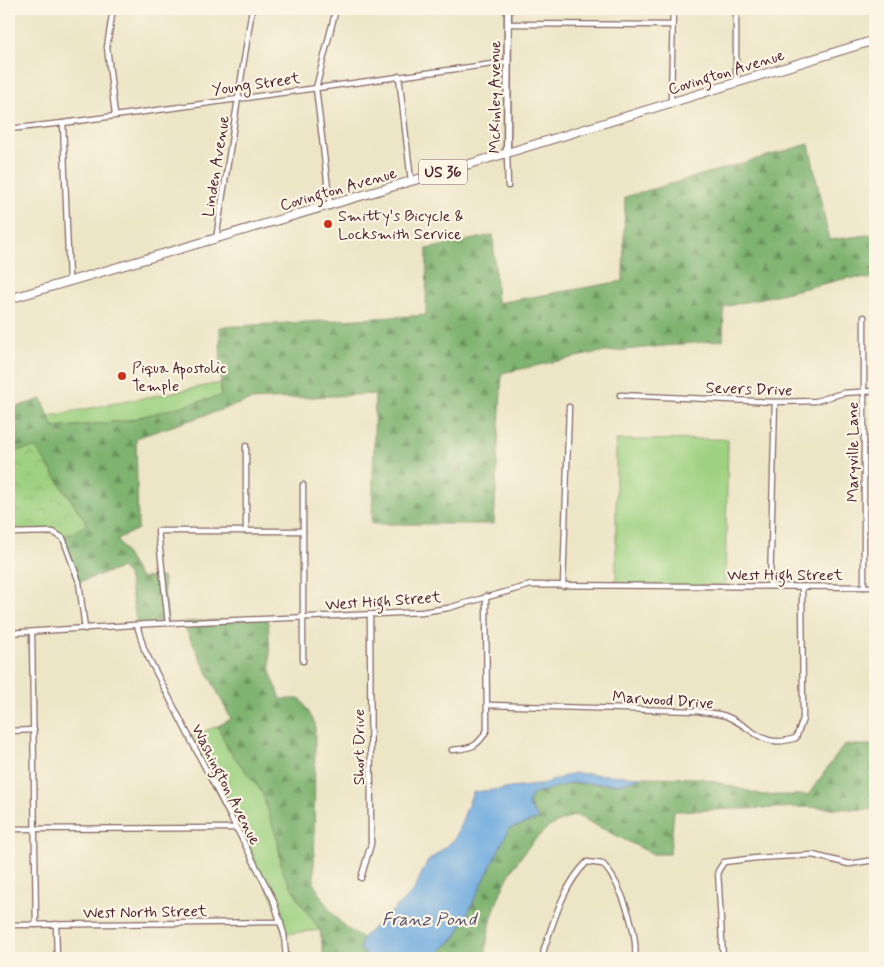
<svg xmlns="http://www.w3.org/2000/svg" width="884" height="967" font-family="Mynerve,sans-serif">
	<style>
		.grass { fill: #9ed181; stroke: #747856 }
		.forest { fill: url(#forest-firs); stroke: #64694d }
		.park { fill: url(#park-crowns); stroke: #747856 }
		.water { fill: #6eaadf; stroke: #5c6485 }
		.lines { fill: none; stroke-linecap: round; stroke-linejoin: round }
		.street-casing { stroke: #836461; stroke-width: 7 }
		.secondary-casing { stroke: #836461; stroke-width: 9 }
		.primary-casing { stroke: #836461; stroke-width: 10 }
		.street { stroke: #fff; stroke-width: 4.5 }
		.secondary { stroke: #fff; stroke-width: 6 }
		.primary { stroke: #fff; stroke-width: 8 }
		.poi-dot { fill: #c8321e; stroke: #fcf5e5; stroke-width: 2 }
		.labels { text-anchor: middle; stroke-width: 4.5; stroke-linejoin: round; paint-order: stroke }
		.shield { fill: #fcf5e5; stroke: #7f5f63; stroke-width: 1 }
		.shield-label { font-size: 15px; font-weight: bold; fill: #4a1f2b }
		.street-label { font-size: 16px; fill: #4a1f2b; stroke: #fcf5e5 }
		.poi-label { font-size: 16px; fill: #4a1f2b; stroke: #fcf5e5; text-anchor: start }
		.water-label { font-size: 18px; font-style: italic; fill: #57506a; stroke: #fcf5e5 }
	</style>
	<defs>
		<pattern id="forest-firs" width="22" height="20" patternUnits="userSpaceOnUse" patternTransform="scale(1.25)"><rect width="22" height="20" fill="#7eb36f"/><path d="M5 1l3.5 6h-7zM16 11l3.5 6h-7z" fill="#69915b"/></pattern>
		<pattern id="park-crowns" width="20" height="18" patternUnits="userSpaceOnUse" patternTransform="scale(1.25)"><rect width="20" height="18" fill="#9ed181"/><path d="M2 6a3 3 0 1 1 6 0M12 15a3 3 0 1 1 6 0" fill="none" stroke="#8ab370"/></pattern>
	</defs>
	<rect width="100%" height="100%" fill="#fcf5e5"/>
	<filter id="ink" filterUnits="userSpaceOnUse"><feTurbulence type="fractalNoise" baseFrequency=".02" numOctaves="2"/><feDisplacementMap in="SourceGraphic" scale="10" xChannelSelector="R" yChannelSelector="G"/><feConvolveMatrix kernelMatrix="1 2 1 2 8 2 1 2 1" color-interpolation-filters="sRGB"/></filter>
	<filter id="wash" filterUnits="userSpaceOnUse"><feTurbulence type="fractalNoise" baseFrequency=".0096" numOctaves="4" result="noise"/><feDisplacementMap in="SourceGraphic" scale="20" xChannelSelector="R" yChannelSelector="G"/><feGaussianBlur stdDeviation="1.12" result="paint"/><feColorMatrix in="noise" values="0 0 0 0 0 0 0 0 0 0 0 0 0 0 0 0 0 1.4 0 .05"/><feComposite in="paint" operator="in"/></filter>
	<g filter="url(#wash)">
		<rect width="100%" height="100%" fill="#ece5c6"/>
		<g class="grass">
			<polygon points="221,383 221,396 125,421 54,428 49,416"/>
			<polygon points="728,439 725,586 616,586 616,440"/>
			<polygon points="218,726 228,749 262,792 278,842 282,870 301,903 320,930 284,934 273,899 189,737"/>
		</g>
		<g class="forest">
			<polygon points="809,144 829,240 875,234 875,279 848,278 724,307 723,340 595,353 502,373 494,524 372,524 375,394 251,400 136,438 138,529 117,539 140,578 163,577 168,623 137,625 128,575 121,568 79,582 63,538 87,523 36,448 9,452 9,409 42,399 54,428 125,421 221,396 220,327 426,315 427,249 493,235 497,303 623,281 625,197"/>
			<polygon points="268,618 271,674 281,699 301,699 315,723 314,884 331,912 346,928 362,938 360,949 370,958 324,958 320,930 301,903 282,870 278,842 262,792 228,749 218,726 231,719 182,622"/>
			<path d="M844,745H875V810L807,807L674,811L670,854H653L575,815C565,820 552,824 544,831C509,862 487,912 486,958H433L456,937L509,829L539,819L528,804L531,795L571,783L621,784L643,777L701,778L763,795H808Z"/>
		</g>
		<polygon class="park" points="36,448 87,524 63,538 53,532 9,533 9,452"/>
		<polygon class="water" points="574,773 643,777 621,784 571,783 531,795 528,805 539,819 509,829 456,937 433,958 370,958 360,949 362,938 413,892 427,862 455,839 473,792 539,785"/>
	</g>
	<g filter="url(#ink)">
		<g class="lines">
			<defs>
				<g id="street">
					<polyline points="113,9 107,47 115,115"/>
					<polyline points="736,9 736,81"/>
					<polyline points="508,24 672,25"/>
					<polyline points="399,76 411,181"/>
					<polyline points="671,102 673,9"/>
					<polyline points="63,123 69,280"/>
					<polyline points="9,129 63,123 507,62"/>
					<polyline points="507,153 508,186"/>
					<polyline points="330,205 316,88 336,9 408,9"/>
					<polyline points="216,239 252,9"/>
					<polyline points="620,395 775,402 816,401 843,393 875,391"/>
					<polyline points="303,485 303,661"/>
					<polyline points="246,531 246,446"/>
					<polyline points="9,533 53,532 63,538 79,582 85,629"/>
					<polyline points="563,586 569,407"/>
					<polyline points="770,586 775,402"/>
					<polyline points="864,587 864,317"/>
					<polyline points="168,623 158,531 303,531"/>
					<polyline points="137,625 144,649 273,899 284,934 286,958"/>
					<polyline points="32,632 36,925"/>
					<polyline points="9,633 149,624 422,612 448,608 531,585 875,587"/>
					<path d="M488,705L697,711C707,713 719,713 728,717C757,730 762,749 796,738L803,719L802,587"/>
					<polyline points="9,731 34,730"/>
					<path d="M452,750C471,748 477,748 487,730L486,596"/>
					<polyline points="9,829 235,828"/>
					<polyline points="361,878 371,844 370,614"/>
					<polyline points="56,924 57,958"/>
					<polyline points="9,925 281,922"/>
					<path d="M543,958L544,949C555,918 563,886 587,862L603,864C621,884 638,931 635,958"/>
					<polyline points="723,958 718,871 724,862 756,858 813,855 849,864 875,860"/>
				</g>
				<polyline id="secondary" points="507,153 508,9"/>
				<polyline id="primary" points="9,299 507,153 875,40"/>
			</defs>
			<use href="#street" class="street-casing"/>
			<use href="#secondary" class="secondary-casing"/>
			<use href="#primary" class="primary-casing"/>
			<use href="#street" class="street"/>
			<use href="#secondary" class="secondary"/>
			<use href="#primary" class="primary"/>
		</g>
	</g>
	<g class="poi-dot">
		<circle cx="328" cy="224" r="5"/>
		<circle cx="122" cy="376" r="5"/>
	</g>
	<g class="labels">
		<rect class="shield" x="419" y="159.5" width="48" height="25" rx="4"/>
		<g class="shield-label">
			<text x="443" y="177">US 36</text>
		</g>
		<g class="street-label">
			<text transform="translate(726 71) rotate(-17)" y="6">Covington Avenue</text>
			<text transform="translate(256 83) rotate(-8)" y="6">Young Street</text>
			<text transform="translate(494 97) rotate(-90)" y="6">McKinley Avenue</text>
			<text transform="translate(215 166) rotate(-81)" y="6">Linden Avenue</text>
			<text transform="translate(338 188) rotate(-16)" y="6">Covington Avenue</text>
			<text transform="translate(749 388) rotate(2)" y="6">Severs Drive</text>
			<text transform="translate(852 452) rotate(-90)" y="6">Maryville Lane</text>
			<text x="785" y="580">West High Street</text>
			<text transform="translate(383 600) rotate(-4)" y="6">West High Street</text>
			<text transform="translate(663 699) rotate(4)" y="6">Marwood Drive</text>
			<text transform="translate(358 747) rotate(-90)" y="6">Short Drive</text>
			<text transform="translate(227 784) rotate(63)" y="6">Washington Avenue</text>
			<text transform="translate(145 911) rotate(-1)" y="6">West North Street</text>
		</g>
		<g class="poi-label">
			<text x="338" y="221">Smitty's Bicycle &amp;<tspan x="338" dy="18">Locksmith Service</tspan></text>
			<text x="132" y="373">Piqua Apostolic<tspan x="132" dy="18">Temple</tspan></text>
		</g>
		<g class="water-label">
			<text x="429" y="925">Franz Pond</text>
		</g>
	</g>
	<rect width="884" height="967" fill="none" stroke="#fcf5e5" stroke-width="30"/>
</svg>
